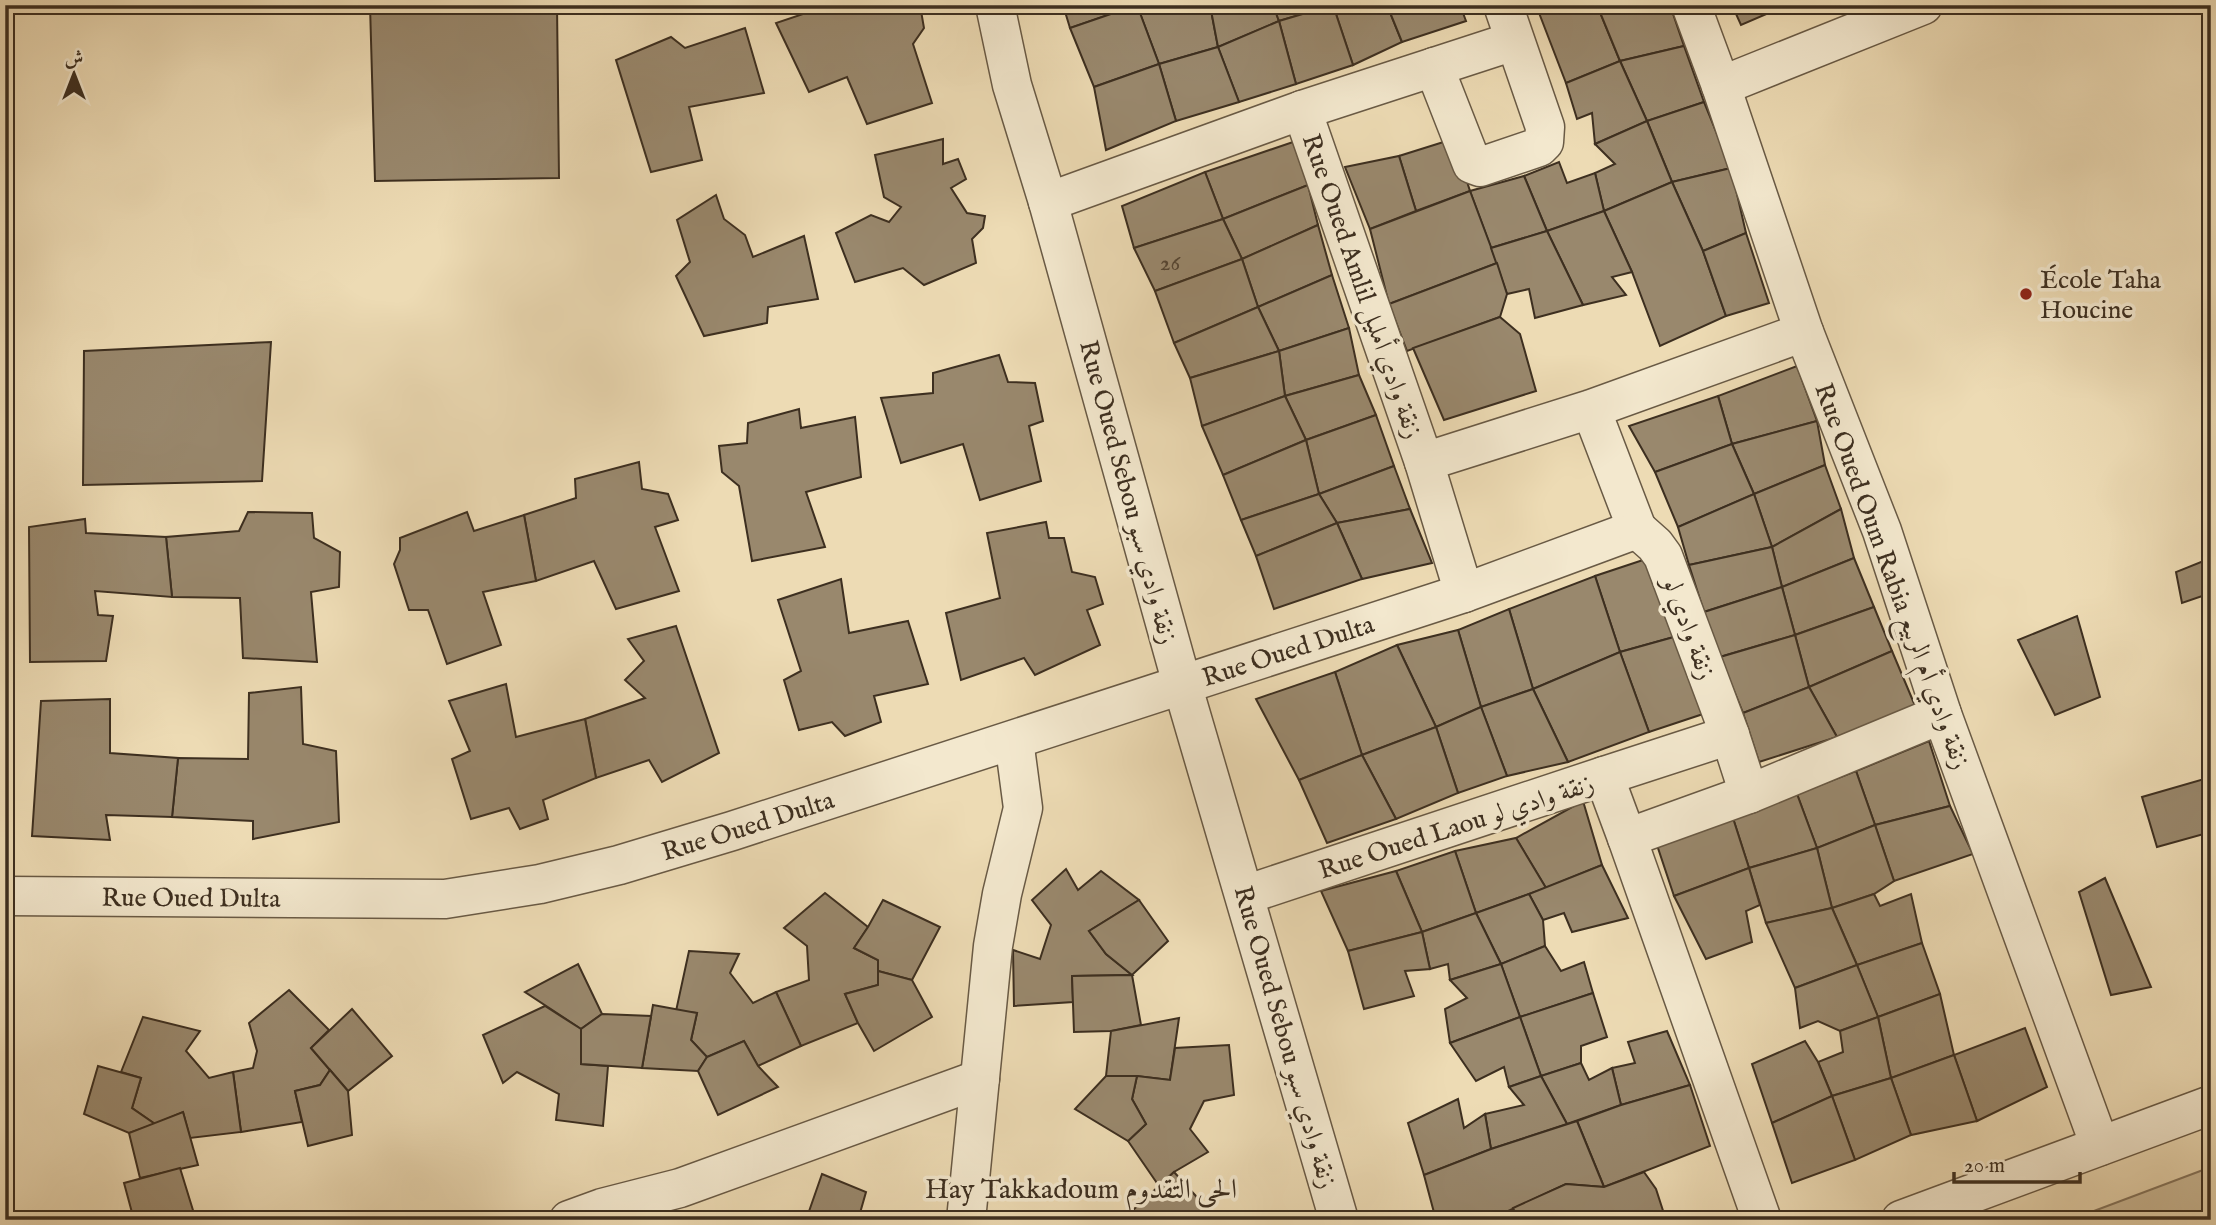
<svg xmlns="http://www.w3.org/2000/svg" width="2216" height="1225" font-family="'IM FELL English',Amiri,serif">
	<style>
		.green { fill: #cfbe9b; stroke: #86765e; stroke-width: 2 }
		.building { fill: #99886d; stroke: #3d2f20; stroke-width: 2 }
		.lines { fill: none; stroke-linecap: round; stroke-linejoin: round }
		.minor-casing { stroke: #695a45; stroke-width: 41 }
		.minor { stroke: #f3e8ce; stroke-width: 38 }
		.poi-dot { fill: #8f2418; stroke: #f3e8ce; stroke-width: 2.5 }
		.labels { text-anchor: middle; stroke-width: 7; stroke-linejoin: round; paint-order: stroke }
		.number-label { font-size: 23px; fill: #544533 }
		.poi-label { font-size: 26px; fill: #3d2f20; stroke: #f3e8ce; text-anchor: start }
		.street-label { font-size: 26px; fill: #3d2f20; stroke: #f3e8ce }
		.neighbourhood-label { font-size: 28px; fill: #3d2f20; stroke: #f3e8ce }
	</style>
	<rect width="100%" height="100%" fill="#eddbb4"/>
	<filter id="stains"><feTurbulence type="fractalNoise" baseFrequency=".00286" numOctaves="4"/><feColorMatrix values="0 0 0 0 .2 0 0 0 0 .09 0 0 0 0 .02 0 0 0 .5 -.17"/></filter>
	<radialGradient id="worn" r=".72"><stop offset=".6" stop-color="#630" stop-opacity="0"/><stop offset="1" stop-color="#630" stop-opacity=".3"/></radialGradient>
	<polygon class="green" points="2211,1167 2211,1220 2070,1220"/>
	<g class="building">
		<polygon points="370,5 557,5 559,178 375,181"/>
		<polygon points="819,5 920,5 924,28 913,44 932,103 867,124 847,77 809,92 776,23 818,9"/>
		<polygon points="1063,5 1137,5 1070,28"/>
		<polygon points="1137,5 1210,5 1218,47 1159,64"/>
		<polygon points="1137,5 1159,64 1094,87 1070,28"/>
		<polygon points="1210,5 1273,5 1279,21 1218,47"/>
		<polygon points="1273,5 1333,5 1279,21"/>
		<polygon points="1333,5 1387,5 1402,42 1353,65"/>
		<polygon points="1333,5 1353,65 1296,84 1279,21"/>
		<polygon points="1387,5 1460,5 1466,21 1402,42"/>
		<polygon points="1536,5 1597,5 1620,61 1566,83"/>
		<polygon points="1597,5 1670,5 1684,46 1620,61"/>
		<polygon points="1732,5 1787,5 1741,25"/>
		<polygon points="1279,21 1296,84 1239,102 1218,47"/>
		<polygon points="745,28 764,93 689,107 702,160 651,172 616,60 671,37 685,48"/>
		<polygon points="1684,46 1704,102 1647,121 1620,61"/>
		<polygon points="1218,47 1239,102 1176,121 1159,64"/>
		<polygon points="1620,61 1647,121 1595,144 1592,113 1577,119 1566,83"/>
		<polygon points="1159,64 1176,121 1106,150 1094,87"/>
		<polygon points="1704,102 1731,168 1672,182 1647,121"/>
		<polygon points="1647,121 1672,182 1604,211 1595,173 1615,164 1595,144"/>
		<polygon points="943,139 943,164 958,159 966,179 951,188 967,213 985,216 983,228 972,239 976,263 924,285 903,268 855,282 836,233 871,215 889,222 901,207 884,197 875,155"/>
		<polygon points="1453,139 1470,191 1416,211 1399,156"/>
		<polygon points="1293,142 1308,185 1223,219 1205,172"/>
		<polygon points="1399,156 1416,211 1370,229 1345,167"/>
		<polygon points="1559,162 1567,183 1595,173 1604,211 1547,231 1524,176"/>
		<polygon points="1731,168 1746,233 1703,251 1672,182"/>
		<polygon points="1205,172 1223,219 1134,248 1122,206"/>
		<polygon points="1524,176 1547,231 1491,248 1470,191"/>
		<polygon points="1672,182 1703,251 1726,316 1660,346 1632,272 1604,211"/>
		<polygon points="1308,185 1318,225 1242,259 1223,219"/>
		<polygon points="1470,191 1497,263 1389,304 1370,229"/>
		<polygon points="716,195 724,219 745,235 753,257 804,236 818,299 768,307 767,323 704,336 676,276 690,262 677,220"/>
		<polygon points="1604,211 1632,272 1612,277 1626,295 1583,305 1547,231"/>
		<polygon points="1223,219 1242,259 1155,291 1134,248"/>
		<polygon points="1318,225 1332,275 1258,307 1242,259"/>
		<polygon points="1547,231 1583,305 1535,318 1529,289 1507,294 1491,248"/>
		<polygon points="1746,233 1769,303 1726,316 1703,251"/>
		<polygon points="1242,259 1258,307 1174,343 1155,291"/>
		<polygon points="1497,263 1507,294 1500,317 1407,351 1389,304"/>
		<polygon points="1332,275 1349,328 1279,351 1258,307"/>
		<polygon points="1258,307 1279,351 1190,378 1174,343"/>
		<polygon points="1500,317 1520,334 1536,391 1444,420 1413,348"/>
		<polygon points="1349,328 1359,375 1285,396 1279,351"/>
		<polygon points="271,342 262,481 83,485 84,351"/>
		<polygon points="1279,351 1285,396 1202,426 1190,378"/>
		<polygon points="999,355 1008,382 1035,383 1043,421 1029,426 1041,481 980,500 963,444 901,463 881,398 933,393 933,373"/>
		<polygon points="1797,366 1817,421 1732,444 1718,396"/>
		<polygon points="1359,375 1376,415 1306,440 1285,396"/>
		<polygon points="1285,396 1306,440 1223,475 1202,426"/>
		<polygon points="1718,396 1732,444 1655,472 1629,426"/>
		<polygon points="799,409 801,428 855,417 861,477 806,492 825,547 752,561 739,486 722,472 719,446 747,443 748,423"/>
		<polygon points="1376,415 1394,466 1319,494 1306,440"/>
		<polygon points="1817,421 1825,465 1754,494 1732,444"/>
		<polygon points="1306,440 1319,494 1241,520 1223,475"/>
		<polygon points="1732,444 1754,494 1678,527 1655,472"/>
		<polygon points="639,462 642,489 668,494 678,520 655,527 679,591 616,609 594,561 536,581 524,515 576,498 575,479"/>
		<polygon points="1825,465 1841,509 1772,547 1754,494"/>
		<polygon points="1394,466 1410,509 1337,523 1319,494"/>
		<polygon points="1319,494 1337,523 1256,556 1241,520"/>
		<polygon points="1754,494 1772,547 1689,565 1678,527"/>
		<polygon points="1410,509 1432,563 1362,579 1337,523"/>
		<polygon points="1841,509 1854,558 1782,587 1772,547"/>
		<polygon points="248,512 312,513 314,538 340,552 339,587 311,592 317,662 243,658 240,598 172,597 166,537 239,531"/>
		<polygon points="467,512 474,531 524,515 536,581 483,592 501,645 447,664 428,610 409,610 394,564 400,550 400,538"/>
		<polygon points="85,519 86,533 166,537 172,597 95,591 98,615 113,616 106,661 30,662 29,527"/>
		<polygon points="1046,522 1049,538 1064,538 1072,572 1095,577 1103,604 1087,610 1100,645 1035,675 1024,658 961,680 946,613 1000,598 987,533"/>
		<polygon points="1337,523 1362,579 1274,609 1256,556"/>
		<polygon points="1772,547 1782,587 1704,612 1689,565"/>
		<polygon points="1658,555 1681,635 1620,652 1595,576"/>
		<polygon points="1854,558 1874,607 1795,635 1782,587"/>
		<polygon points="2211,558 2211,593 2182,603 2176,572"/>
		<polygon points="1595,576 1620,652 1533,689 1509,609"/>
		<polygon points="841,579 849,633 908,621 928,684 874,696 881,722 845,736 832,722 799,730 784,680 801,671 778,600"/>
		<polygon points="1782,587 1795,635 1720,657 1704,612"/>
		<polygon points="1874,607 1892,651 1809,687 1795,635"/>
		<polygon points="1509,609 1533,689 1481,707 1458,630"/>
		<polygon points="2077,616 2100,697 2055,715 2018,640"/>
		<polygon points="676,626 719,753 662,782 649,760 596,778 585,719 645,698 625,680 644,661 628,639"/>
		<polygon points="1458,630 1481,707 1436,727 1397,645"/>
		<polygon points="1681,635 1706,713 1649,732 1620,652"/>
		<polygon points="1795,635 1809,687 1743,713 1720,657"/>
		<polygon points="1397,645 1436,727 1362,755 1335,672"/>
		<polygon points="1892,651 1916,708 1837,737 1809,687"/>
		<polygon points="1620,652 1649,732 1568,762 1533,689"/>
		<polygon points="1335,672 1362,755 1299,780 1256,699"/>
		<polygon points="506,684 516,737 585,719 596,778 543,800 548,819 520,829 509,808 471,819 452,759 470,751 449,701"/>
		<polygon points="301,687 303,744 336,751 339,822 253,839 253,821 172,817 178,758 248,759 249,693"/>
		<polygon points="1809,687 1837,737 1759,762 1743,713"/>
		<polygon points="1533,689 1568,762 1507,776 1481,707"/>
		<polygon points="110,699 110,753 178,758 172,817 106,815 110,840 32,836 41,701"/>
		<polygon points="1481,707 1507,776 1458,793 1436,727"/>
		<polygon points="1436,727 1458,793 1396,819 1362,755"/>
		<polygon points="1929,741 1950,806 1875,825 1856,771"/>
		<polygon points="1362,755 1396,819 1327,843 1299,780"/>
		<polygon points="1856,771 1875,825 1817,848 1797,794"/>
		<polygon points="2211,777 2211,832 2157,847 2142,797"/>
		<polygon points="1797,794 1817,848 1749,868 1732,815"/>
		<polygon points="1583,801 1602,865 1546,888 1516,838"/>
		<polygon points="1950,806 1973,854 1894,881 1875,825"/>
		<polygon points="1732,815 1749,868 1674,896 1656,842"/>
		<polygon points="1875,825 1894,881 1874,894 1832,908 1817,848"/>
		<polygon points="1516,838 1546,888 1476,913 1455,851"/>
		<polygon points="1817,848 1832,908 1766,923 1749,868"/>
		<polygon points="1455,851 1476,913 1422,932 1396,871"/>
		<polygon points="1602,865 1628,918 1572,932 1564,913 1543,920 1529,894"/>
		<polygon points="1749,868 1760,905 1746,911 1752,942 1706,959 1674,896"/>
		<polygon points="1066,869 1078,890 1101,871 1139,900 1089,931 1106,954 1132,975 1072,976 1073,1002 1014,1006 1013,950 1040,959 1051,925 1032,900"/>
		<polygon points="1396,871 1422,932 1348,951 1321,891"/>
		<polygon points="2105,878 2151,987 2111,995 2079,892"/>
		<polygon points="825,893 868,927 854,948 878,960 878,985 845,994 858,1023 801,1046 776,992 809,980 807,946 784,928"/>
		<polygon points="1529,894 1543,920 1545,946 1501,964 1476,913"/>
		<polygon points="1874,894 1880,906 1911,894 1922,943 1857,965 1832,908"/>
		<polygon points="883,900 940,927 912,980 878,971 878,960 854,948 868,927"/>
		<polygon points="1139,900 1168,941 1132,975 1106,954 1089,931"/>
		<polygon points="1832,908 1857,965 1795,988 1766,923"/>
		<polygon points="1476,913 1501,964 1450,980 1448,964 1430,969 1422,932"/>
		<polygon points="1422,932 1430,969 1405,971 1414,996 1364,1009 1348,951"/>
		<polygon points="1922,943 1940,994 1878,1017 1857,965"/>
		<polygon points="1545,946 1561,971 1584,962 1593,993 1520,1017 1501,964"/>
		<polygon points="689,951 739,954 730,973 753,1003 776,992 801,1046 758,1066 744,1041 707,1057 691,1040 697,1013 676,1011"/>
		<polygon points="578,964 602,1014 581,1029 525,992"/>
		<polygon points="1501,964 1520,1017 1450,1043 1445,1009 1467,998 1450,980"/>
		<polygon points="1857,965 1878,1017 1840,1031 1818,1021 1800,1028 1795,988"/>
		<polygon points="878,971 912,980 932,1017 874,1051 858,1023 845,994 878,985"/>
		<polygon points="1132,975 1141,1025 1111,1031 1074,1032 1072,976"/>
		<polygon points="289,990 329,1030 311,1048 330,1070 320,1085 295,1091 302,1122 241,1132 233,1072 253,1068 257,1051 249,1023"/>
		<polygon points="1593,993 1607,1037 1581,1046 1581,1063 1541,1076 1520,1017"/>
		<polygon points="1940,994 1954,1055 1891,1078 1878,1017"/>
		<polygon points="653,1005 697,1013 691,1040 707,1057 698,1071 642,1068"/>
		<polygon points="545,1006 581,1029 581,1064 608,1066 603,1126 556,1120 559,1094 517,1072 503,1083 483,1035"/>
		<polygon points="352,1009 392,1056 348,1091 311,1048"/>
		<polygon points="602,1014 651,1016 642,1068 581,1064 581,1029"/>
		<polygon points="143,1017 200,1031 186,1051 209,1078 233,1072 241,1132 190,1138 183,1112 155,1124 132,1108 141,1078 121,1072"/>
		<polygon points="1520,1017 1541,1076 1509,1087 1504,1067 1476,1081 1450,1043"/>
		<polygon points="1878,1017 1891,1078 1832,1096 1818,1062 1843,1052 1840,1031"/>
		<polygon points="1179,1018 1170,1080 1137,1076 1106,1076 1111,1031"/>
		<polygon points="2025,1028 2047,1087 1977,1121 1954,1055"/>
		<polygon points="1667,1031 1690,1085 1621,1105 1612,1068 1635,1063 1628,1042"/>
		<polygon points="744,1041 758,1066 778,1087 718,1115 698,1071 707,1057"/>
		<polygon points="1805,1041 1818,1062 1832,1096 1772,1123 1752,1064"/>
		<polygon points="1229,1045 1234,1095 1204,1101 1190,1129 1208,1152 1174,1172 1159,1186 1128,1141 1146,1124 1132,1099 1137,1076 1170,1080 1175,1048"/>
		<polygon points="1954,1055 1977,1121 1911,1135 1891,1078"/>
		<polygon points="1581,1063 1589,1080 1612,1068 1621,1105 1567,1124 1541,1076"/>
		<polygon points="98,1066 141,1078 132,1108 155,1124 129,1133 84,1114"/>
		<polygon points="330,1070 348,1091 352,1135 308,1146 295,1091 320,1085"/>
		<polygon points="1106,1076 1137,1076 1132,1099 1146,1124 1128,1141 1075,1109"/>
		<polygon points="1541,1076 1567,1124 1491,1149 1485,1114 1524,1105 1509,1087"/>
		<polygon points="1891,1078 1911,1135 1855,1160 1832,1096"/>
		<polygon points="1690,1085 1710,1146 1604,1187 1577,1121 1621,1105"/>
		<polygon points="1832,1096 1855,1160 1792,1183 1772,1123"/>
		<polygon points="1458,1099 1464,1128 1485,1114 1491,1149 1424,1175 1408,1123"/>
		<polygon points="183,1112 198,1165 140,1178 129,1133"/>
		<polygon points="1577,1121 1604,1187 1566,1184 1489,1220 1436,1220 1424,1175 1491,1149"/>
		<polygon points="180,1168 196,1220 134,1220 124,1183"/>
		<polygon points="1174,1172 1216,1218 1214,1220 1142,1220 1132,1211"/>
		<polygon points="1644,1172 1656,1189 1666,1220 1518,1220 1513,1208 1566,1184 1604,1187"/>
		<polygon points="822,1174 866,1192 858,1220 806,1220"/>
		<polygon points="132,1211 134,1220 78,1220 76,1216"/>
		<polygon points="1268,1212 1268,1220 1214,1220 1216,1218"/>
	</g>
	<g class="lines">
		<defs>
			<g id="minor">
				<polyline points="995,5 1012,85 1048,202 1182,684 1339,1220"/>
				<polyline points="1691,5 1721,86 1804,332 1882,531 1942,714 2100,1146"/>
				<polyline points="1434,67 1472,164 1480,167 1539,147 1544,142 1545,127 1503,5"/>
				<polyline points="1721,86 1923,5"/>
				<polyline points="1302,110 1424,462"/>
				<polyline points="1048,202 1302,110 1514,41"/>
				<polyline points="1591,409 1637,529 1464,593 1424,462 1591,409 1804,332"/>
				<polyline points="1637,529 1655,545 1663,556 1730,735 1749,794"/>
				<polyline points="1604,776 1730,735"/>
				<polyline points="1627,838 1762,1220"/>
				<polyline points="1245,895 1604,776 1627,838 1749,794 1942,714"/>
				<path id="s1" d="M5,896L445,899L540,884L619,865L732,831L1464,593"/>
				<polyline points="569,1220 602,1208 680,1188 980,1079"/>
				<polyline points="966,1220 993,946 1002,894 1023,808 1014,740"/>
				<polyline points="1901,1220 2211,1105"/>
			</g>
		</defs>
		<use href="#minor" class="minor-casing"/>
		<use href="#minor" class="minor"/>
	</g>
	<circle class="poi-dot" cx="2026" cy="294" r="7"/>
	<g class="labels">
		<g class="number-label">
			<text x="1170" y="270">26</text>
		</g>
		<g class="poi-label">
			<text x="2040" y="288">École Taha<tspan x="2040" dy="30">Houcine</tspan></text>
		</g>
		<g class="street-label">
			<text transform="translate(1363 286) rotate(71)" y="9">Rue Oued Amlil زنقة وادي أمليل</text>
			<text transform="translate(1129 492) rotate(75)" y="9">Rue Oued Sebou زنقة وادي سبو</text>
			<text transform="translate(1893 576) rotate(70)" y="9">Rue Oued Oum Rabia زنقة وادي أم الربيع</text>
			<text transform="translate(1690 628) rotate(70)" y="9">زنقة وادي لو</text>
			<text dy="9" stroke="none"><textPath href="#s1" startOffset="1320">Rue Oued Dulta</textPath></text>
			<text dy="9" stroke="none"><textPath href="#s1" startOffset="752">Rue Oued Dulta</textPath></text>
			<text transform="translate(1456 826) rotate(-18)" y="9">Rue Oued Laou زنقة وادي لو</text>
			<text dy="9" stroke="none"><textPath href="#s1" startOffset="186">Rue Oued Dulta</textPath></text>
			<text transform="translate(1286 1037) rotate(74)" y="9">Rue Oued Sebou زنقة وادي سبو</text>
		</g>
		<g class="neighbourhood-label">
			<text x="1081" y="1198">Hay Takkadoum الحي التقدوم</text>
		</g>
	</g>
	<rect width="2216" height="1225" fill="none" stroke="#eddbb4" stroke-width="28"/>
	<rect x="7" y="7" width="2202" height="1211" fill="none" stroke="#3d2f20" stroke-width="3.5"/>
	<rect x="14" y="14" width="2188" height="1197" fill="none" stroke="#3d2f20" stroke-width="2"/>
	<g transform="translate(74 74)" stroke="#f3e8ce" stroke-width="5" paint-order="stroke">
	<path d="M0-5L12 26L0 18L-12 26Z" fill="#3d2f20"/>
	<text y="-10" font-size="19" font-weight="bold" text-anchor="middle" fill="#3d2f20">ش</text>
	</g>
	<path d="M1954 1172v10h126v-10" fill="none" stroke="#3d2f20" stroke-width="3.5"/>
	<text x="1964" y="1172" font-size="21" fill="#3d2f20" stroke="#f3e8ce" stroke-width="5" paint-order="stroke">20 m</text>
	<rect width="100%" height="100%" filter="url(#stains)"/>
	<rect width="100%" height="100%" fill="url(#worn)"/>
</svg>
